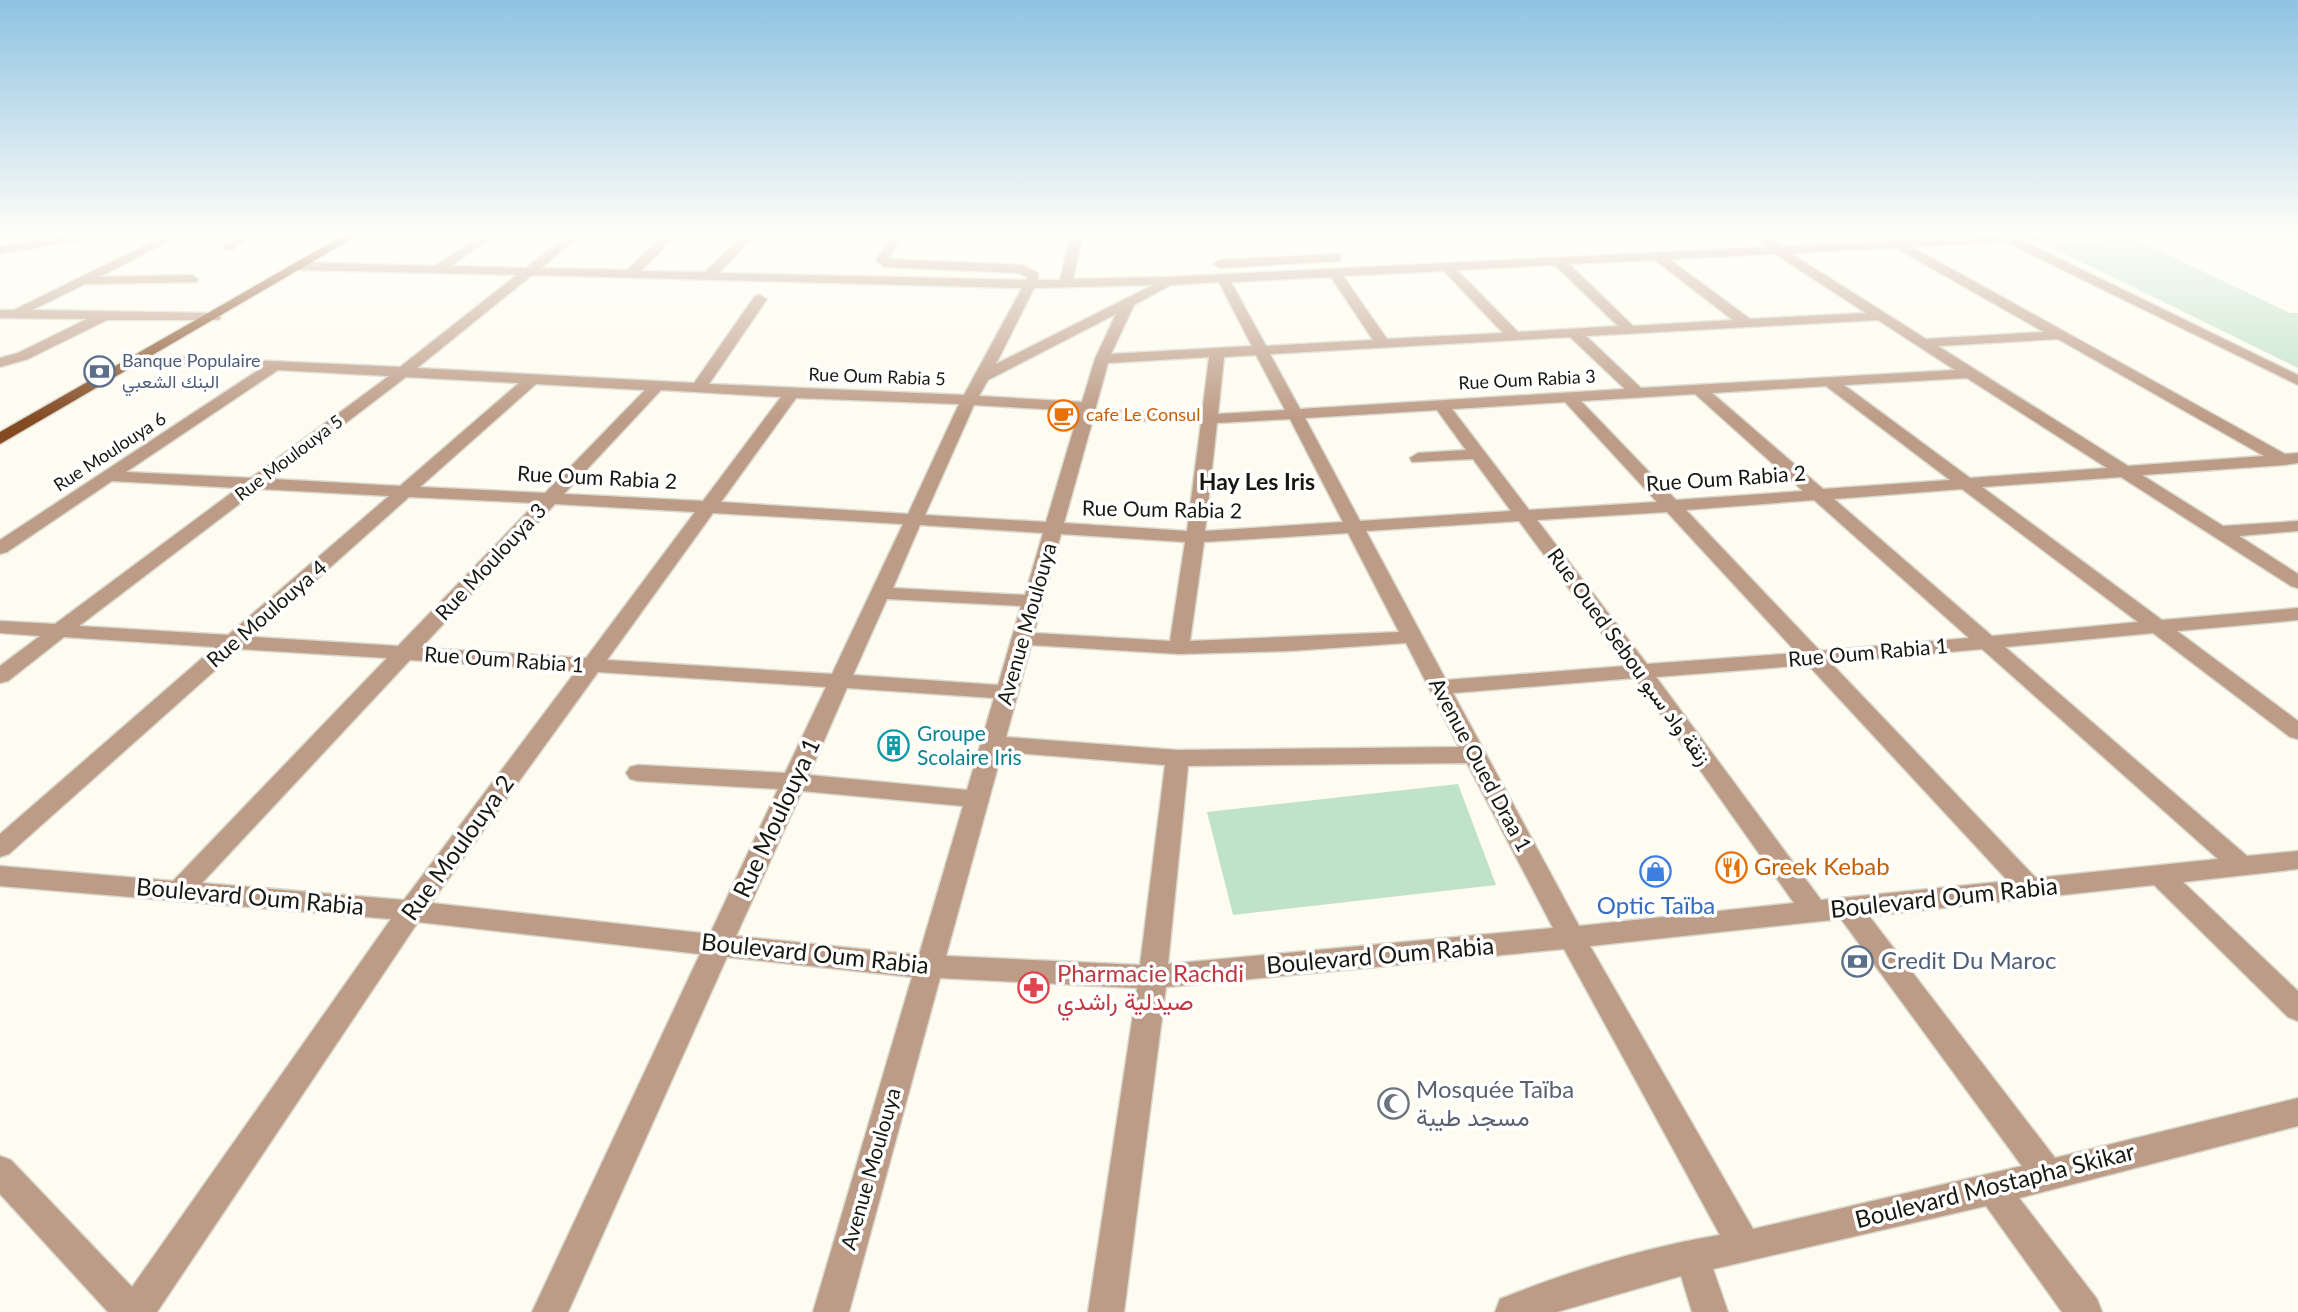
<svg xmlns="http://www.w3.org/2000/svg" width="2298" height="1312" font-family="Lato,Vazirmatn,sans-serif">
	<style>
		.green { fill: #c0e2c9 }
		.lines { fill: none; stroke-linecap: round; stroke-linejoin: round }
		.minor-casing { stroke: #d9d8cd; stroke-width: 3 }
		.major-casing { stroke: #d9d8cd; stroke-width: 3 }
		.minor { fill: #bd9c87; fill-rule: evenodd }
		.major { fill: #844b23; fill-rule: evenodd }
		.labels { text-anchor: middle; stroke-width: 7; stroke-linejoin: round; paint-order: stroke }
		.far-service-label { font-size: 18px; fill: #4e5e75; stroke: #fff; text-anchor: start }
		.far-street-label { font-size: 18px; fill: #181813; stroke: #fff }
		.far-food-label { font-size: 18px; fill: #c56008; stroke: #fff; text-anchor: start }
		.street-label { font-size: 21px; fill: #181813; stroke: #fff }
		.culture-label { font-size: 21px; fill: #0d838f; stroke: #fff; text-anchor: start }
		.neighbourhood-label { font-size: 23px; font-weight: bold; fill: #181813; stroke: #fff }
		.near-street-label { font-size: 24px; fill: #181813; stroke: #fff }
		.near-food-label { font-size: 24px; fill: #c56008; stroke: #fff; text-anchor: start }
		.near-shop-label { font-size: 24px; fill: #366cbe; stroke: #fff }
		.near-service-label { font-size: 24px; fill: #4e5e75; stroke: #fff; text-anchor: start }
		.near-health-label { font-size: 24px; fill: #be3a42; stroke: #fff; text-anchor: start }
		.near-worship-label { font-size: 24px; fill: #5b616d; stroke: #fff; text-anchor: start }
	</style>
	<rect width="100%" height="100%" fill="#fefcf0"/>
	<g class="green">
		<polygon points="2135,239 2290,313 2298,313 2298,368 2045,244"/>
		<polygon points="1458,784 1496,885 1233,915 1207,812"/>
	</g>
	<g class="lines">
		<defs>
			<g id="minor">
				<polygon points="67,235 93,235 87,239 0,254 0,246"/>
				<polygon points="166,235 181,235 99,277 192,275 198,279 197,282 85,284 32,310 214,313 221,317 219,320 107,320 28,359 0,367 0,358 18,353 87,319 0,318 0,310 14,310"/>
				<polygon points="242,235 256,235 232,250 224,250 224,244"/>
				<path d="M481,235H495L451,266L526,268L568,235H581L541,268L627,270L664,235H677L641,271L705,272L743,235H756L719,273L1026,280L1027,277L1019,273L884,267L876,260L892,235H904L888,259L1022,265L1038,273V280H1060L1071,235H1083L1073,279L1170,277L1766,247L1753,235H1766L1780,246L2008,235H2081L2075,239L2023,241L2298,375V385L2006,242L1912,247L2285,454L2298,453V463L2284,465L2142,475L2223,526L2298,521V531L2239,536L2298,574V588L2291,586L2121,477L1982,487L2162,620L2298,608V620L2177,631L2298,721V739L2290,737L2153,633L2005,647L2247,856L2298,851V869L2183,882L2298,991V1021L2288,1017L2154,885L1869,916L2055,1158L2298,1098V1126L2019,1198L2097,1299L2102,1312H2062L1986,1206L1713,1269L1728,1312H1692L1681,1276L1557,1312H1495L1500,1299C1570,1271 1646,1247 1720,1235L1564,949L1166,987L1124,1312H1088L1137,988L940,978L849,1312H813L912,977L727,957L568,1312H532L700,954L418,922L157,1312H108L0,1194V1156L11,1160L132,1287L391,919L0,886V866L173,881L387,658L239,649L9,854L0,857V834L215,647L64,637L8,681L0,683V666L40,636L0,633V621L55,624L238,488L112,481L7,552L0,554V540L260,369L144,362L137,358L139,355L400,367L517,275L300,270L294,266L300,262L435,266ZM1896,248L2044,332L1926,339L1790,253ZM1775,254L1866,313L1750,319L1669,259ZM1655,260L1733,320L1633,326L1569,264ZM1555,265L1618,326L1518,332L1457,270ZM1444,271L1503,333L1387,339L1343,276ZM532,275L1022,288L964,395L709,384L767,299L760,295L755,296L694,383L417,368ZM1331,277L1373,340L1266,346L1231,282ZM1219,282L1252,346L1111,354L1134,305L1171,285ZM1153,285L996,364L1034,288ZM1116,314L1095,359L1082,402L979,396L988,380ZM1878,320L1955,370L1641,388L1586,336ZM1570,337L1625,389L1300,409L1270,354ZM2058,339L2264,456L2128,466L1938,346ZM1256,355L1285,410L1218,414L1224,357ZM1209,357L1202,414L1095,410L1108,363ZM278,370L389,376L251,478L126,472ZM406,377L519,383L400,486L272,479ZM1967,378L2107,468L1970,478L1844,385ZM536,384L645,390L545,493L420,487ZM1826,386L1950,480L1823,489L1712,393ZM661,390L781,397L703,501L564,494ZM1695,394L1803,491L1676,500L1581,401ZM796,398L959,404L908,514L721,502ZM1565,402L1657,502L1529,510L1452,409ZM974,405L1079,411L1046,522L925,515ZM1437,410L1466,450L1418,453L1410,458L1412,462L1473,459L1511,511L1360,521L1305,418ZM1093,419L1201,423L1187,531L1064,523ZM1290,419L1343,522L1205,531L1217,423ZM259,489L389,496L228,635L79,626ZM1962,489L2138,622L1992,636L1834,499ZM409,497L536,503L398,646L252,637ZM1814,500L1969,638L1820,651L1686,510ZM555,504L695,512L586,658L421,648ZM1667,512L1797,653L1647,664L1537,520ZM713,513L903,524L832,674L607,660ZM1519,521L1626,666L1446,680L1366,531ZM920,525L1043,533L1025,595L893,588ZM1348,533L1399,632L1190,641L1204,542ZM1061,534L1185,542L1170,641L1034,633ZM887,599L1021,606L998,685L853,675ZM1406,643L1459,747L1177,750L1006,737L1031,645L1179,654L1289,651ZM1982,649L2218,859L2036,878L1831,663ZM410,660L576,671L404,900L202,883ZM1808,665L2008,881L1821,900L1656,677ZM598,672L826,687L785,773L638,765L630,767L626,773L630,779L638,781L778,789L710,934L431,903ZM1635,678L1794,903L1579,926L1453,693ZM847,688L994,698L967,790L809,775ZM1002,752L1165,765L1140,965L946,956ZM1467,763L1553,928L1168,964L1188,766ZM802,791L963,806L919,955L736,936ZM1841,919L2022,1166L1753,1229L1590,946Z"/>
				<polygon points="1336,254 1340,255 1340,261 1219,268 1213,264 1219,260"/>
			</g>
			<polygon id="major" points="344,235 358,235 0,444 0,432"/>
		</defs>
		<use href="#minor" class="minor-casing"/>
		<use href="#major" class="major-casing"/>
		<use href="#minor" class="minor"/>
		<use href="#major" class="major"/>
	</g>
	<linearGradient id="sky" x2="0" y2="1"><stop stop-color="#8ec3e2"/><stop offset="0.56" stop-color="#fffef8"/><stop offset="1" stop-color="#fffef8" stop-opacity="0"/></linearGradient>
	<rect width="2298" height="419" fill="url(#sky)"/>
	<defs>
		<symbol id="bank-ring" viewBox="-11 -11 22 22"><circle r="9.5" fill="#fff" stroke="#5c6f8a" stroke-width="1.5"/><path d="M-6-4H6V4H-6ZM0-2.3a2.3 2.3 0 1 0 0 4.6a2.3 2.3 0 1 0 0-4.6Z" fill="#5c6f8a"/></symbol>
		<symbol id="cafe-ring" viewBox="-11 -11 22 22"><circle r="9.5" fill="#fff" stroke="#e8710a" stroke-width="1.5"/><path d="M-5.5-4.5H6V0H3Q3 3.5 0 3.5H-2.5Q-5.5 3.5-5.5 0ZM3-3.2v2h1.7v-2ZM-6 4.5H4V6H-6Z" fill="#e8710a"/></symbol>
		<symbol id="building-ring" viewBox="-11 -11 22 22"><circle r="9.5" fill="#fff" stroke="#0f9aa8" stroke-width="1.5"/><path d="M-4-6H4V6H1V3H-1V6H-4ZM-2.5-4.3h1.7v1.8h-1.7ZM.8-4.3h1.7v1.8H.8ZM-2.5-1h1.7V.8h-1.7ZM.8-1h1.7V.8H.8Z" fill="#0f9aa8"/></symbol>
		<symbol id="restaurant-ring" viewBox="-11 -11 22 22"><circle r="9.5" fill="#fff" stroke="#e8710a" stroke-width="1.5"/><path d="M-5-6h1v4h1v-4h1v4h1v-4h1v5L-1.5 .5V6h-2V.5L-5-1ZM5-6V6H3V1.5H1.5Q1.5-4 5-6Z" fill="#e8710a"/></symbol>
		<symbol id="shop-ring" viewBox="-11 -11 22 22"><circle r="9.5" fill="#fff" stroke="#3f7fe0" stroke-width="1.5"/><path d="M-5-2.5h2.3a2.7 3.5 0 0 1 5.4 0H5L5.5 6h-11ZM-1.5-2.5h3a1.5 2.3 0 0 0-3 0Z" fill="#3f7fe0"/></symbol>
		<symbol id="pharmacy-ring" viewBox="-11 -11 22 22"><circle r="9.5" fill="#fff" stroke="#e0444e" stroke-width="1.5"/><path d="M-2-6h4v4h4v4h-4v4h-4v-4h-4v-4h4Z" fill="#e0444e"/></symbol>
		<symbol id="mosque-ring" viewBox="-11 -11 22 22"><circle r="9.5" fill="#fff" stroke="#6b7280" stroke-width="1.5"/><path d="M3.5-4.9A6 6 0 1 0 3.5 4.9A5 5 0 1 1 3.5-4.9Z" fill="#6b7280"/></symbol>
	</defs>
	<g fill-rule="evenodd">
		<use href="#bank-ring" x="82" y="354" width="35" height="35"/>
		<use href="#cafe-ring" x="1046" y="398" width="35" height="35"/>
		<use href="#building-ring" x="876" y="728" width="35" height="35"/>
		<use href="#restaurant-ring" x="1714" y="850" width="35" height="35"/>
		<use href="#shop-ring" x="1638" y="854" width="35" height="35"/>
		<use href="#bank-ring" x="1840" y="944" width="35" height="35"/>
		<use href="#pharmacy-ring" x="1016" y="970" width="35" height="35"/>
		<use href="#mosque-ring" x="1376" y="1086" width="35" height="35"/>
	</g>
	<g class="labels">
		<g class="far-service-label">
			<text x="122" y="367">Banque Populaire<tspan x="122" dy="21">البنك الشعبي</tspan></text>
		</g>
		<g class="far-street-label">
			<text transform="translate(877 377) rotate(2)" y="6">Rue Oum Rabia 5</text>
			<text transform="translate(1527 380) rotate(-3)" y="6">Rue Oum Rabia 3</text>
			<text transform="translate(110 452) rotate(-33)" y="6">Rue Moulouya 6</text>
			<text transform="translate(289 458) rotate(-37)" y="6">Rue Moulouya 5</text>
		</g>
		<g class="far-food-label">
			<text x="1086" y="421">cafe Le Consul</text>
		</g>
		<g class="street-label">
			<text transform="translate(597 478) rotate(3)" y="7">Rue Oum Rabia 2</text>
			<text transform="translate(1726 479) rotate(-4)" y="7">Rue Oum Rabia 2</text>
			<text transform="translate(1162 510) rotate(1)" y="7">Rue Oum Rabia 2</text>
			<text transform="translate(491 562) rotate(-47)" y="7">Rue Moulouya 3</text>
			<text transform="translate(267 614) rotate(-41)" y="7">Rue Moulouya 4</text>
			<text transform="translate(1027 624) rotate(-74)" y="7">Avenue Moulouya</text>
			<text transform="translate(1868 653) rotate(-5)" y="7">Rue Oum Rabia 1</text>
			<text transform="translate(1629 657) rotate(54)" y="7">Rue Oued Sebou زنقة واد سبو</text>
			<text transform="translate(504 660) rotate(4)" y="7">Rue Oum Rabia 1</text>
			<text transform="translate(1480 765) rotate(62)" y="7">Avenue Oued Draa 1</text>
			<text transform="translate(871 1169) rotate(-74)" y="7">Avenue Moulouya</text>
		</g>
		<g class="culture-label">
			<text x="917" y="741">Groupe<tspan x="917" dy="24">Scolaire Iris</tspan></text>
		</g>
		<g class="neighbourhood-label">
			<text x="1257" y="490">Hay Les Iris</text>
		</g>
		<g class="near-street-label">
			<text transform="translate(777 818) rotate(-65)" y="8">Rue Moulouya 1</text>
			<text transform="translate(458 848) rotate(-54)" y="8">Rue Moulouya 2</text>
			<text transform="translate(250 897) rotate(5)" y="8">Boulevard Oum Rabia</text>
			<text transform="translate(1944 898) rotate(-6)" y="8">Boulevard Oum Rabia</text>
			<text transform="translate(815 954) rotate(6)" y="8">Boulevard Oum Rabia</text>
			<text transform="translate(1380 956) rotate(-5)" y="8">Boulevard Oum Rabia</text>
			<text transform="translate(1995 1186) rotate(-14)" y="8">Boulevard Mostapha Skikar</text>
		</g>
		<g class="near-food-label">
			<text x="1754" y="875">Greek Kebab</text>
		</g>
		<g class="near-shop-label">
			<text x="1656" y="914">Optic Taïba</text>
		</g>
		<g class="near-service-label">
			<text x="1881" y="969">Credit Du Maroc</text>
		</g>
		<g class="near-health-label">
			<text x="1057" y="982">Pharmacie Rachdi<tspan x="1057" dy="28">صيدلية راشدي</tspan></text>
		</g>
		<g class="near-worship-label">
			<text x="1416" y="1098">Mosquée Taïba<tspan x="1416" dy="28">مسجد طيبة</tspan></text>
		</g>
	</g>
</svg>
